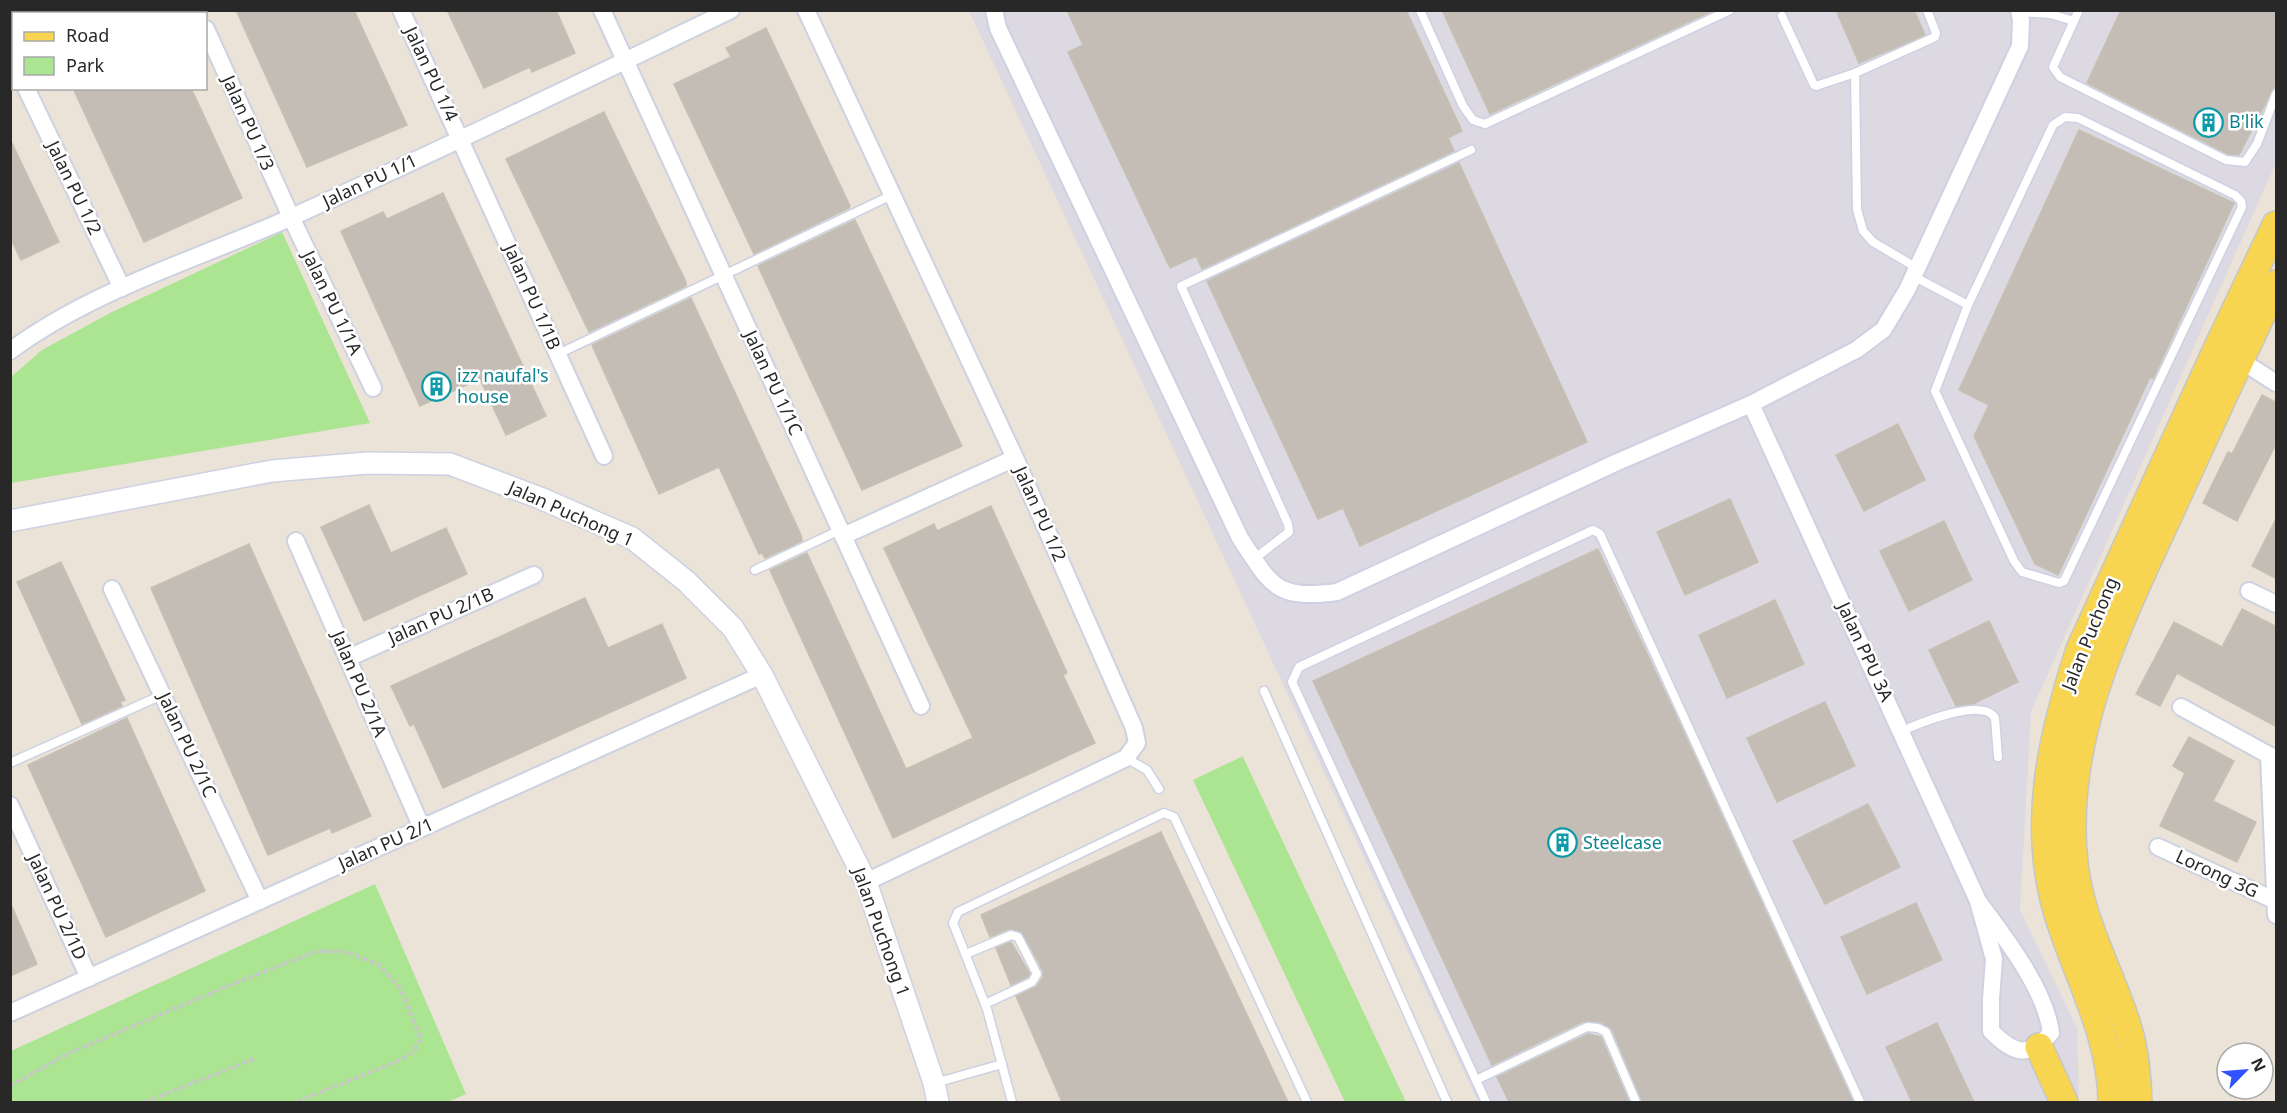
<svg xmlns="http://www.w3.org/2000/svg" width="2287" height="1113" font-family="'Noto Sans',sans-serif">
	<style>
		.industrial { fill: #dcd9e3 }
		.green { fill: #abe591 }
		.building { fill: #c3bdb5; stroke: #c6c0b2; stroke-width: 1.5 }
		.lines { fill: none; stroke-linecap: round; stroke-linejoin: round }
		.service-casing { stroke: #cdd1e2; stroke-width: 11 }
		.minor-casing { stroke: #cdd1e2; stroke-width: 20 }
		.tertiary-casing { stroke: #cdd1e2; stroke-width: 24 }
		.primary-casing { stroke: #c7c7c7; stroke-width: 30 }
		.path { stroke: #c7c7c7; stroke-width: 4; stroke-dasharray: 4.5 3; stroke-linecap: butt }
		.service { stroke: #fff; stroke-width: 8 }
		.minor { stroke: #fff; stroke-width: 16 }
		.tertiary { stroke: #fff; stroke-width: 21 }
		.primary { stroke: #f7d551; stroke-width: 27 }
		.labels { text-anchor: middle; stroke-width: 5; stroke-linejoin: round; paint-order: stroke }
		.street-label { font-size: 18px; fill: #282828; stroke: #fff }
		.culture-label { font-size: 18px; fill: #0d838f; stroke: #fff; text-anchor: start }
	</style>
	<rect width="100%" height="100%" fill="#ebe3d8"/>
	<polygon class="industrial" points="969,11 2276,11 2276,163 2031,712 2020,910 2077,1028 2079,1102 1478,1102"/>
	<g class="green">
		<polygon points="282,232 370,423 11,483 11,377 42,350 112,312"/>
		<polygon points="1243,756 1243,757 1406,1102 1345,1102 1193,780"/>
		<polygon points="375,884 466,1094 448,1102 11,1102 11,1051"/>
	</g>
	<g class="building">
		<polygon points="236,10 354,10 407,125 307,167"/>
		<polygon points="447,10 556,10 575,53 532,72 530,67 484,88"/>
		<polygon points="1067,10 1406,10 1462,131 1448,138 1454,151 1202,269 1196,256 1170,268 1068,52 1083,45"/>
		<polygon points="1442,10 1714,10 1490,114"/>
		<polygon points="1836,10 1914,10 1925,35 1859,63"/>
		<polygon points="2121,10 2277,10 2277,81 2239,155 2228,154 2087,83"/>
		<polygon points="766,28 850,206 849,208 754,254 674,84 731,57 726,48"/>
		<polygon points="73,88 191,88 242,198 144,242"/>
		<polygon points="604,112 686,282 686,286 589,332 506,159"/>
		<polygon points="2079,130 2234,203 2153,379 2150,377 2058,575 2035,564 1974,436 1989,405 1959,390"/>
		<polygon points="10,139 59,242 21,260 10,237"/>
		<polygon points="1459,163 1587,442 1360,546 1343,508 1318,519 1207,281"/>
		<polygon points="443,193 546,416 506,435 480,379 420,406 341,231 383,212 387,219"/>
		<polygon points="855,220 962,446 862,490 758,266"/>
		<polygon points="691,298 801,535 802,541 765,558 762,553 759,554 719,467 659,494 592,345"/>
		<polygon points="2262,395 2277,403 2277,442 2237,521 2203,503 2228,452 2232,454"/>
		<polygon points="1898,424 1925,480 1864,511 1836,455"/>
		<polygon points="1730,499 1758,562 1685,595 1657,532"/>
		<polygon points="369,505 391,553 446,528 467,574 364,621 321,527"/>
		<polygon points="991,506 1067,673 1063,675 1095,743 893,838 770,570 807,553 906,769 973,738 884,548 934,524 937,531"/>
		<polygon points="2277,517 2277,579 2252,566"/>
		<polygon points="1944,521 1972,580 1909,611 1880,551"/>
		<polygon points="249,544 371,816 332,833 330,828 268,855 151,588"/>
		<polygon points="1598,549 1679,722 1853,1102 1642,1102 1612,1029 1599,1022 1584,1021 1492,1065 1313,681"/>
		<polygon points="61,562 125,700 120,702 122,706 82,724 17,582"/>
		<polygon points="585,598 608,648 662,624 686,678 443,788 414,724 410,726 391,686"/>
		<polygon points="1775,600 1804,664 1727,698 1699,635"/>
		<polygon points="2242,609 2277,627 2277,727 2177,673 2160,706 2136,694 2174,622 2222,647"/>
		<polygon points="1989,621 2018,682 1973,704 1956,706 1929,650"/>
		<polygon points="1825,702 1855,766 1777,802 1747,738"/>
		<polygon points="127,718 205,891 106,937 28,765"/>
		<polygon points="2189,737 2234,761 2213,801 2256,822 2237,862 2160,826 2185,773 2173,766"/>
		<polygon points="1868,804 1900,867 1825,904 1793,841"/>
		<polygon points="1161,832 1288,1102 1062,1102 1016,996 1037,986 1043,977 1043,971 1022,932 1009,929 990,937 981,915"/>
		<polygon points="10,902 37,964 10,976"/>
		<polygon points="1916,903 1942,960 1867,994 1841,937"/>
		<polygon points="1011,942 1030,974 1028,977 1011,985 996,948"/>
		<polygon points="1937,1023 1974,1102 1912,1102 1886,1047"/>
		<polygon points="1588,1034 1601,1037 1629,1102 1509,1102 1497,1077"/>
	</g>
	<g class="lines">
		<defs>
			<g id="service">
				<polyline points="1420,10 1463,106 1473,120 1485,124 1730,10"/>
				<polyline points="2019,12 2050,14 2074,21 2079,10"/>
				<polyline points="93,14 100,10"/>
				<polyline points="1782,16 1814,85 1816,86 1855,73 1935,37 1936,33 1927,10"/>
				<polyline points="2074,21 2053,67 2060,77 2226,160 2245,162 2257,144 2276,94"/>
				<polyline points="1855,73 1857,209 1863,231 1873,242 1917,268"/>
				<polyline points="1913,276 1968,305 2053,125 2065,117 2078,118 2235,195 2241,201 2242,207 2064,581 2059,583 2022,572 2014,561 1935,391 1968,305"/>
				<polyline points="558,354 892,195"/>
				<polyline points="1254,559 1289,532 1288,524 1181,286 1471,150"/>
				<polyline points="755,570 840,530"/>
				<polyline points="1264,691 1447,1102"/>
				<path d="M1901,732C1918,723 1983,697 1995,718L1998,757"/>
				<polyline points="1126,758 1147,770 1159,789"/>
				<polyline points="10,763 162,695"/>
				<polyline points="966,954 1011,935 1018,937 1037,974 1032,982 985,1004"/>
				<polyline points="1476,1080 1587,1027 1598,1028 1606,1032 1636,1102"/>
				<polyline points="935,1083 1002,1064"/>
				<polyline points="1012,1102 987,1009 953,923 958,912 1164,813 1174,817 1307,1102"/>
				<polyline points="1486,1102 1292,682 1299,667 1593,530 1600,534 1860,1102"/>
			</g>
			<g id="minor">
				<polyline points="197,10 198,14"/>
				<polyline points="401,10 604,456"/>
				<polyline points="602,10 921,706"/>
				<polyline points="806,10 1015,458 1134,728 1137,743 1126,758 866,882"/>
				<path d="M994,10L998,28L1240,538C1272,586 1275,600 1337,592L1613,464L1751,404L1856,350L1883,330L1907,290L2020,46L2021,20L2019,10"/>
				<polyline points="206,29 291,217 373,388"/>
				<polyline points="10,55 14,62"/>
				<polyline points="26,88 122,288"/>
				<path d="M10,351C94,289 198,259 292,217C439,151 585,80 731,10"/>
				<polyline points="2240,360 2276,383"/>
				<path d="M1751,404L1978,901L1994,959L1991,999V1031C2014,1054 2028,1059 2051,1033C2046,990 2004,936 1978,901"/>
				<polyline points="843,536 1015,458"/>
				<polyline points="296,541 422,828"/>
				<polyline points="112,589 260,901"/>
				<polyline points="2249,591 2276,604"/>
				<polyline points="348,658 534,575"/>
				<polyline points="2181,707 2276,759"/>
				<polyline points="2269,755 2276,915"/>
				<polyline points="10,805 89,978"/>
				<polyline points="2158,847 2276,901"/>
				<polyline points="10,1013 762,675"/>
			</g>
			<polyline id="tertiary" points="10,521 272,471 367,463 450,464 540,498 632,538 686,581 733,628 762,675 866,882 934,1083 938,1102"/>
			<g id="primary">
				<polyline points="2039,1047 2064,1102"/>
				<path d="M2112,1102C2112,1036 2077,976 2058,914C2031,824 2052,736 2080,649L2217,349L2276,225"/>
				<path d="M2138,1102C2137,1076 2135,1048 2126,1022C2109,970 2080,919 2074,863C2060,737 2120,621 2171,510C2206,434 2240,359 2276,284"/>
			</g>
		</defs>
		<use href="#service" class="service-casing"/>
		<use href="#minor" class="minor-casing"/>
		<use href="#tertiary" class="tertiary-casing"/>
		<use href="#primary" class="primary-casing"/>
		<g class="path">
			<polyline points="10,1086 67,1054 228,986 317,951 347,952 379,965 400,988 421,1039 413,1052 398,1061 296,1102"/>
			<polyline points="145,1102 254,1059"/>
		</g>
		<use href="#service" class="service"/>
		<use href="#minor" class="minor"/>
		<use href="#tertiary" class="tertiary"/>
		<use href="#primary" class="primary"/>
	</g>
	<defs>
		<symbol id="building-ring" viewBox="-11 -11 22 22"><circle r="9.5" fill="#fff" stroke="#0f9aa8" stroke-width="1.5"/><path d="M-4-6H4V6H1V3H-1V6H-4ZM-2.5-4.3h1.7v1.8h-1.7ZM.8-4.3h1.7v1.8H.8ZM-2.5-1h1.7V.8h-1.7ZM.8-1h1.7V.8H.8Z" fill="#0f9aa8"/></symbol>
	</defs>
	<g fill-rule="evenodd">
		<use href="#building-ring" x="2192" y="106" width="33" height="33"/>
		<use href="#building-ring" x="420" y="370" width="33" height="33"/>
		<use href="#building-ring" x="1546" y="826" width="33" height="33"/>
	</g>
	<g class="labels">
		<g class="street-label">
			<text transform="translate(431 74) rotate(65)" y="6">Jalan PU 1/4</text>
			<text transform="translate(248 123) rotate(66)" y="6">Jalan PU 1/3</text>
			<text transform="translate(370 181) rotate(-25)" y="6">Jalan PU 1/1</text>
			<text transform="translate(74 188) rotate(64)" y="6">Jalan PU 1/2</text>
			<text transform="translate(532 297) rotate(66)" y="6">Jalan PU 1/1B</text>
			<text transform="translate(332 303) rotate(64)" y="6">Jalan PU 1/1A</text>
			<text transform="translate(773 383) rotate(65)" y="6">Jalan PU 1/1C</text>
			<text transform="translate(571 514) rotate(24)" y="6">Jalan Puchong 1</text>
			<text transform="translate(1040 514) rotate(66)" y="6">Jalan PU 1/2</text>
			<text transform="translate(441 616) rotate(-24)" y="6">Jalan PU 2/1B</text>
			<text transform="translate(2090 634) rotate(-68)" y="6">Jalan Puchong</text>
			<text transform="translate(1865 652) rotate(65)" y="6">Jalan PPU 3A</text>
			<text transform="translate(359 684) rotate(67)" y="6">Jalan PU 2/1A</text>
			<text transform="translate(187 745) rotate(65)" y="6">Jalan PU 2/1C</text>
			<text transform="translate(386 844) rotate(-24)" y="6">Jalan PU 2/1</text>
			<text transform="translate(2217 874) rotate(25)" y="6">Lorong 3G</text>
			<text transform="translate(57 907) rotate(65)" y="6">Jalan PU 2/1D</text>
			<text transform="translate(881 932) rotate(70)" y="6">Jalan Puchong 1</text>
		</g>
		<g class="culture-label">
			<text x="2229" y="128">B'lik</text>
			<text x="457" y="382">izz naufal's<tspan x="457" dy="21">house</tspan></text>
			<text x="1583" y="849">Steelcase</text>
		</g>
	</g>
	<rect width="2287" height="1113" fill="none" stroke="#282828" stroke-width="24"/>
	<rect x="12" y="12" width="195" height="78" fill="#ffffff" stroke="#a9a9a9" stroke-width="1.5"/>
	<rect x="24" y="32" width="30" height="9" fill="#f7d551" stroke="#a9a9a9" stroke-width="1.5"/>
	<text x="66" y="42" font-size="18" fill="#282828">Road</text>
	<rect x="24" y="57" width="30" height="18" fill="#abe591" stroke="#a9a9a9" stroke-width="1.5"/>
	<text x="66" y="72" font-size="18" fill="#282828">Park</text>
	<g transform="translate(2245 1071) rotate(65)"><circle r="28" fill="#ffffff" stroke="#a9a9a9" stroke-width="1.5"/>
	<path d="M0-4.5L10 22L0 15L-10 22Z" fill="#3152ff"/>
	<text y="-9" font-size="16" font-weight="bold" text-anchor="middle" fill="#282828">N</text>
	</g>
</svg>
